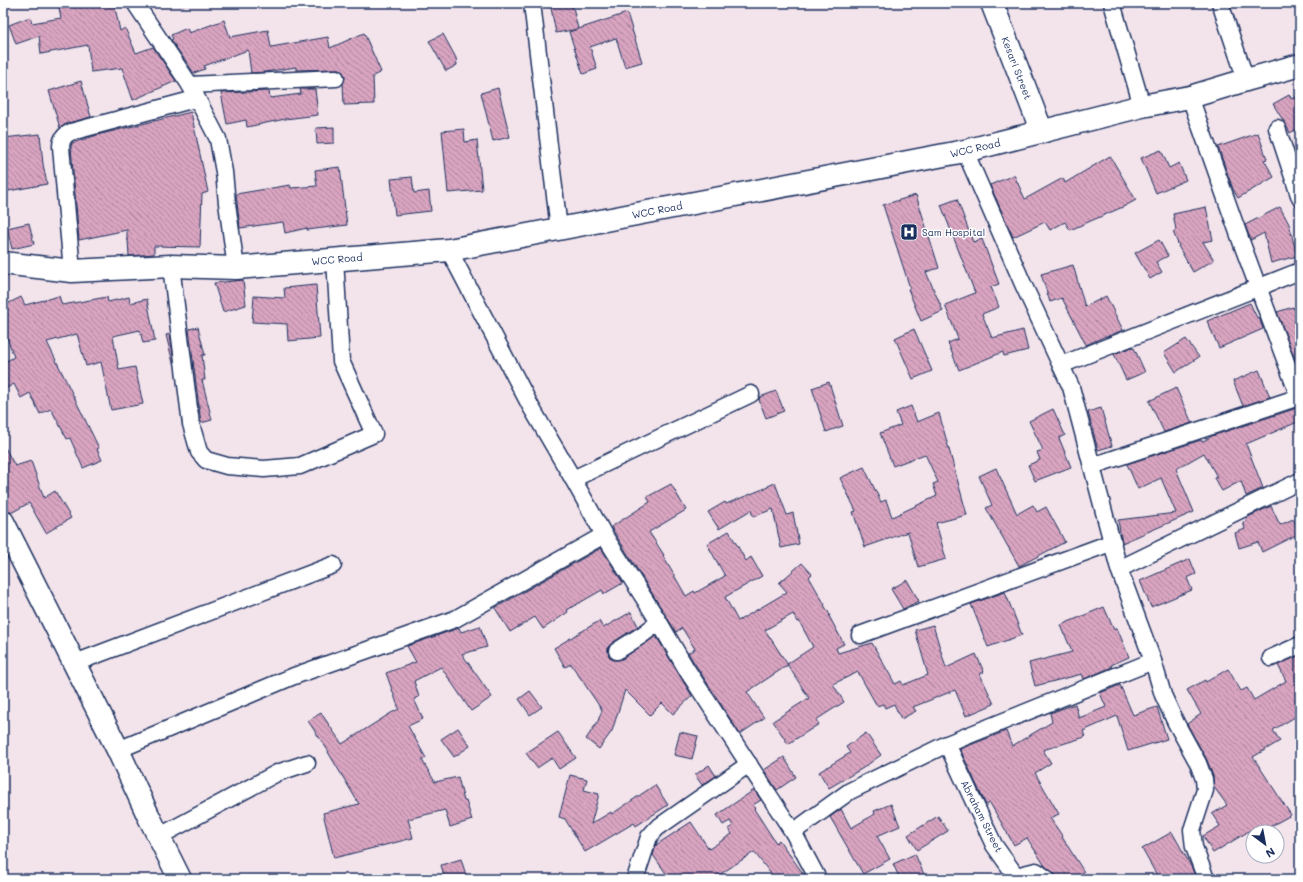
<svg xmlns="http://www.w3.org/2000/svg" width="1303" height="882" font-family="Mali,sans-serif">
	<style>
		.building { fill: url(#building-back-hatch); stroke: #1b2f5e }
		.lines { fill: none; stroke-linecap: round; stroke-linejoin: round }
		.street-casing { stroke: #1b2f5e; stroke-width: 19 }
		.secondary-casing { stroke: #1b2f5e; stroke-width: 25 }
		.primary-casing { stroke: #1b2f5e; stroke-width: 25 }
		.street { stroke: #fff; stroke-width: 16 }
		.secondary { stroke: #fff; stroke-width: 22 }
		.primary { stroke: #fff; stroke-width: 22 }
		.labels { text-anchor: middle; stroke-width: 3; stroke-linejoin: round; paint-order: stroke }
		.street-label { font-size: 10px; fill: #1b2f5e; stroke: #fff }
		.poi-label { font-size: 10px; fill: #1b2f5e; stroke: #fff; text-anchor: start }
	</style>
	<defs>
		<pattern id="building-back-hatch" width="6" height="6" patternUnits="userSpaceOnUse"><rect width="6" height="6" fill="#d8a4c0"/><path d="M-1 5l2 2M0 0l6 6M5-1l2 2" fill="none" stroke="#ae869f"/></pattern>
	</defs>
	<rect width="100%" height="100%" fill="#f3e4ec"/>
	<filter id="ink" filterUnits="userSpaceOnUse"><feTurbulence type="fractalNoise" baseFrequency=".025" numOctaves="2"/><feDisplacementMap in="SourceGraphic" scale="8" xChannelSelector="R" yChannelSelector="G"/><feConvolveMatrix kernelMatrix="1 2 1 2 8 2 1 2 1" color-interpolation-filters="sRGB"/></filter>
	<g filter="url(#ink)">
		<g class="building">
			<polygon points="58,3 114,3 120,31 125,28 136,53 153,47 176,81 133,100 122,68 91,72 88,45 41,54 39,36 16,44 9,25 30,17 32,23 61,18"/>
			<polygon points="550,3 572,3 578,29 556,33"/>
			<polygon points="627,13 642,62 625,67 616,38 590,47 597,69 583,74 569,32"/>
			<polygon points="224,20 230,37 268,30 271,47 328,37 330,48 364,33 381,72 373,76 374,104 344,105 343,84 345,77 342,70 340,69 336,69 296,70 296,67 265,72 251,73 248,50 204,66 205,69 194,73 171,40 173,39 171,35 187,28 189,33"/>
			<polygon points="443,34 456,58 457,65 446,71 429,41"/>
			<polygon points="81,81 91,117 68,123 60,128 49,91"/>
			<polygon points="498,88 510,137 493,141 481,93"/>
			<polygon points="300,89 315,89 318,115 285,119 247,127 246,120 227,124 221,93 269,91 270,98 301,94"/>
			<polygon points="1289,95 1292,99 1300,96 1300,127 1290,133 1286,125 1273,104"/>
			<polygon points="191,112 208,192 202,194 200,247 154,246 154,254 129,256 128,240 127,240 127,230 79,240 71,147 72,143 97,135"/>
			<polygon points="334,127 334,143 317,144 316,128"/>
			<polygon points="464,129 465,142 477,140 482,190 448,193 442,131"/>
			<polygon points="1258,133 1267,159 1264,160 1274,177 1238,198 1233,189 1218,147"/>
			<polygon points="40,134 43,164 47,184 3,192 3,138"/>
			<polygon points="1161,150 1169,168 1179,163 1186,180 1156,193 1141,158"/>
			<polygon points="1110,156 1136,200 1125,206 1070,230 1065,222 1050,230 1045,222 1013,237 990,185 1014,175 1025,199 1063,178 1065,183"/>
			<polygon points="340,167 347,225 307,230 307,228 285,233 283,222 240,228 236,194 290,185 291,188 317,186 315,170"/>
			<polygon points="412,177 414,193 429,191 431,211 395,215 391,179"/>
			<polygon points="916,195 939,268 926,272 943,311 921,321 908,289 910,288 883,205"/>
			<polygon points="957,199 973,242 982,239 999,284 991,287 999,307 982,314 992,338 1023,330 1028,350 1004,356 1003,352 959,370 948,343 958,339 945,305 975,293 941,205"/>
			<polygon points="1206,207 1213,240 1203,242 1214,260 1193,272 1178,246 1179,246 1173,232 1176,230 1173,214"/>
			<polygon points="1280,207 1289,224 1297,256 1271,263 1264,233 1251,240 1245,225"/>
			<polygon points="29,223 34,244 12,249 7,228"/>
			<polygon points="1159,240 1168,256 1156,262 1162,272 1150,279 1135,253"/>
			<polygon points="1073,265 1085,307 1106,296 1123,330 1106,337 1106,336 1086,345 1062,298 1050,302 1041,274"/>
			<polygon points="243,280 246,305 223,312 214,283"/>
			<polygon points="316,285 320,338 288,341 287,324 252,322 254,296 285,298 284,288"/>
			<polygon points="59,296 62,305 107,297 108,302 129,297 130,303 147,299 155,341 143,343 140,330 113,336 119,370 135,367 143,404 111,410 101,362 86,366 77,334 47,342 99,448 97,449 102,460 83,468 70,438 67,439 51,409 40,414 30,393 21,398 14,384 3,390 3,363 14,357 3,326 3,306 21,297 25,305"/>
			<polygon points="1250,303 1257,318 1259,317 1263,329 1219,348 1207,321"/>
			<polygon points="1293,307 1294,309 1300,307 1300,372 1277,312"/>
			<polygon points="198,327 205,355 202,355 205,380 202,380 212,420 201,423 189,329"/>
			<polygon points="914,329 932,371 913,379 895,338"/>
			<polygon points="170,334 174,362 173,363 166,335"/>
			<polygon points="1186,339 1199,357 1176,372 1164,353"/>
			<polygon points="1132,347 1133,349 1134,348 1145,372 1126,380 1114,354"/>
			<polygon points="1259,370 1270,397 1243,406 1233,381"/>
			<polygon points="829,382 843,426 826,432 812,388"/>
			<polygon points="1176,388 1192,423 1164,432 1149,401"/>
			<polygon points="776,391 784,411 766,418 759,400 760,397"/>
			<polygon points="911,406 917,422 939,413 967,515 936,523 946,559 918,567 908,532 865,547 853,512 856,511 840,478 864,467 881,502 886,500 892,517 937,496 933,484 938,482 925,454 893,466 880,433 901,425 896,412"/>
			<polygon points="1300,407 1300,421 1246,444 1263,488 1246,496 1241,481 1222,491 1214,478 1217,477 1204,453 1176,469 1194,512 1122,543 1118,520 1176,513 1161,478 1138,489 1127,464 1201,440 1202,442 1212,436"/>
			<polygon points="1101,408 1112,446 1098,450 1088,412"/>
			<polygon points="1053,409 1065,435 1059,438 1071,467 1035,481 1028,465 1040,460 1037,452 1043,450 1029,421"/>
			<polygon points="3,444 15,466 31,461 44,498 55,491 71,518 46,533 29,503 11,513 10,511 3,510"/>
			<polygon points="996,468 1017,514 1033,505 1037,512 1046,507 1065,542 1019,566 986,508 992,505 979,476"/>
			<polygon points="775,483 787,515 793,513 799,544 781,548 773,509 753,517 751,510 719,529 708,512 725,502 726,504 768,487 768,486"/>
			<polygon points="671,484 686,510 649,532 664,555 663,556 686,596 694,591 695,593 725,576 707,544 729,531 746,561 751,557 762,576 725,597 738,621 787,592 779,583 802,563 812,574 809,577 825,605 824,605 830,615 829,616 844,644 836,648 838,653 872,643 895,684 901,681 903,685 928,675 915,630 933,625 946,668 976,654 984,672 980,674 994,704 966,716 955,690 913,707 916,711 901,719 894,704 885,708 883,704 877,706 858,672 833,684 844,702 816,720 819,724 788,744 773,721 809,698 787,664 813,647 799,621 797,622 793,614 765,630 788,665 747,692 764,718 740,734 688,653 695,649 682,628 676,632 611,527 650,502 647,497"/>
			<polygon points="1271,506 1280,525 1293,519 1300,533 1262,552 1258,542 1239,548 1235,533 1245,529 1243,522 1247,521 1246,518"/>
			<polygon points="601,548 623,583 604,594 602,590 567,610 568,612 543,629 535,617 510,632 495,608"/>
			<polygon points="1190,559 1196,574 1187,578 1192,590 1151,607 1140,581"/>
			<polygon points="907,580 919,601 903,609 891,589"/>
			<polygon points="1005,592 1022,635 988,647 971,604"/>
			<polygon points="1104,607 1114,630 1117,628 1129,657 1111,665 1112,667 1084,679 1082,674 1035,686 1029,663 1072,652 1061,625"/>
			<polygon points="631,612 638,626 612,643 608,647 608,651 609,656 613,660 617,660 622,659 656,636 692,696 673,714 662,703 650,715 625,690 612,731 599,749 586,739 598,721 602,710 571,664 565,667 554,648 599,621 603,628"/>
			<polygon points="480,626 487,647 462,654 492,697 471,711 441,667 414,681 419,697 414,699 423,719 408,726 426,758 422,760 435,782 458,777 464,801 466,801 472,820 450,827 445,810 408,819 413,838 334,858 323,813 359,804 328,752 329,752 308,721 321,713 342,744 391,713 399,709 386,673 416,662 407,646 459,628 461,632"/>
			<polygon points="1300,655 1300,714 1273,730 1280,741 1253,757 1291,815 1262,831 1259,825 1213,853 1203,836 1220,826 1212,814 1227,805 1214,787 1213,776 1207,760 1187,724 1201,714 1187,690 1205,680 1206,682 1228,669 1241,691 1247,688 1254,700 1286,681 1278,665"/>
			<polygon points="1120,685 1133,715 1157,707 1167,739 1128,751 1117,716 1083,731 1085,737 1043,750 1051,763 1035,773 1059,814 1050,818 1063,837 1062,837 1084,872 1073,879 1056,879 1055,875 1045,866 1027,838 1014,845 990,803 986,805 960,749 1006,731 1012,746 1052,722 1050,713 1075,704 1079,718 1106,707 1100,693"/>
			<polygon points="530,691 542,707 530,715 519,699"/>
			<polygon points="458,728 470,746 454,757 441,739"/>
			<polygon points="558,732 576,758 559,769 552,758 537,768 526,753"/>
			<polygon points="680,732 698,736 692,759 674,755"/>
			<polygon points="866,733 881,755 863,768 829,788 819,772 850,753 846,747"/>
			<polygon points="784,757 796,777 777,790 764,770"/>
			<polygon points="709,765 716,776 702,785 695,775"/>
			<polygon points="570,775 587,779 584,790 599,794 591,824 611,812 612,814 655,785 668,805 636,826 634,823 585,852 565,819 559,817"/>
			<polygon points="754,790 761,800 753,805 755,808 754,809 776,843 779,840 807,879 775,879 754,852 713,879 670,879 653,855 656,845 691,822 709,849 732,834 729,829 733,826 730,821 723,825 717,815"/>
			<polygon points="891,804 900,826 877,836 890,859 863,874 830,817 841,809 851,828 875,814 874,811"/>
			<polygon points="938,816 948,831 917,850 908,835"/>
			<polygon points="1172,832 1191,866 1196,879 1159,879 1142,849"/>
			<polygon points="915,854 926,879 900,879 893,864"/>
			<polygon points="461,859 466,875 452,879 445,879 441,865"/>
		</g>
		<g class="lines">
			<defs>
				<g id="street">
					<polyline points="135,3 190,85 218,139 224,172 227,203 236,268"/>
					<polyline points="532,3 559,229"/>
					<polyline points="1112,3 1142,106"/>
					<polyline points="1220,3 1246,80"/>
					<polyline points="190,85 336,78"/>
					<polyline points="1277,128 1300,198"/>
					<polyline points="965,151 1023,284 1071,387 1119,569 1153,661 1163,695 1176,723 1198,763 1204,779 1205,790 1192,830 1194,847 1206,879"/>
					<polyline points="449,250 531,407 573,479 604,535 659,622 687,670 793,832 818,879"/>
					<polyline points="171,266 191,424 199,452 206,460 227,466 264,469 300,466 374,434 341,361 335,259"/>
					<path d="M72,271L61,147C61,140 64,135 71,132L195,99"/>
					<polyline points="1061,365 1300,271"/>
					<polyline points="1092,466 1299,397 1242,244 1190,97"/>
					<polyline points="573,479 751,394"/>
					<polyline points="1119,569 1300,481"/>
					<polyline points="860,635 1113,542"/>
					<polyline points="617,651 642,635 659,622"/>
					<polyline points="1271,658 1300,645"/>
					<polyline points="75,663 333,565"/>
					<polyline points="947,744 994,845 1016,876 1036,871 1047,879"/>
					<polyline points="118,750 294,676 455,619 604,535"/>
					<polyline points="793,832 850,791 947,744 1153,661"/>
					<polyline points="158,837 277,773 307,763"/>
					<polyline points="635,879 649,837 657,828 749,764"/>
				</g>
				<g id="secondary">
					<polyline points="992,3 1042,132"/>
					<polyline points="3,522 118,750 148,815 180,879"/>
				</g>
				<polyline id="primary" points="3,263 72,271 171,266 236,268 449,250 965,151 1142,106 1190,97 1246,80 1300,65"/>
			</defs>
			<use href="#street" class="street-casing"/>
			<use href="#secondary" class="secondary-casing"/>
			<use href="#primary" class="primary-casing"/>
			<use href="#street" class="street"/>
			<use href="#secondary" class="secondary"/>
			<use href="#primary" class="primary"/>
		</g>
	</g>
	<defs>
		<symbol id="hospital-square" viewBox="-11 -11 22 22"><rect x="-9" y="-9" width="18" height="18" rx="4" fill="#1b2f5e" stroke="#fff"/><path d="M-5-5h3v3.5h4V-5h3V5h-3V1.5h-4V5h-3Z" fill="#fff"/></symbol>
	</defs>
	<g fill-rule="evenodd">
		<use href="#hospital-square" x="899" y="222" width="20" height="20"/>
	</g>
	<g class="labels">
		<g class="street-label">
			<text transform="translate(1017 68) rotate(69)" y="4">Kesari Street</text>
			<text transform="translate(975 148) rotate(-13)" y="4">WCC Road</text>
			<text transform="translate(657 210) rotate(-11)" y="4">WCC Road</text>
			<text transform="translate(337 259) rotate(-5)" y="4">WCC Road</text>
			<text transform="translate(982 816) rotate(63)" y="4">Abraham Street</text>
		</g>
		<g class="poi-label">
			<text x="922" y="236">Sam Hospital</text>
		</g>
	</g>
	<rect width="1303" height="882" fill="none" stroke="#fff" stroke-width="16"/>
	<rect x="8" y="8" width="1287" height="866" fill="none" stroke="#1b2f5e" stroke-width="1.5" filter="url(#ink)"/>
	<g transform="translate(1265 844) rotate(148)"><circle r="19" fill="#ffffff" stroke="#a4acbf"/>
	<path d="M0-3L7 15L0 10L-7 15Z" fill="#1b2f5e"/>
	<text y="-6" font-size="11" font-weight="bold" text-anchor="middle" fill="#1b2f5e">N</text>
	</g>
</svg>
